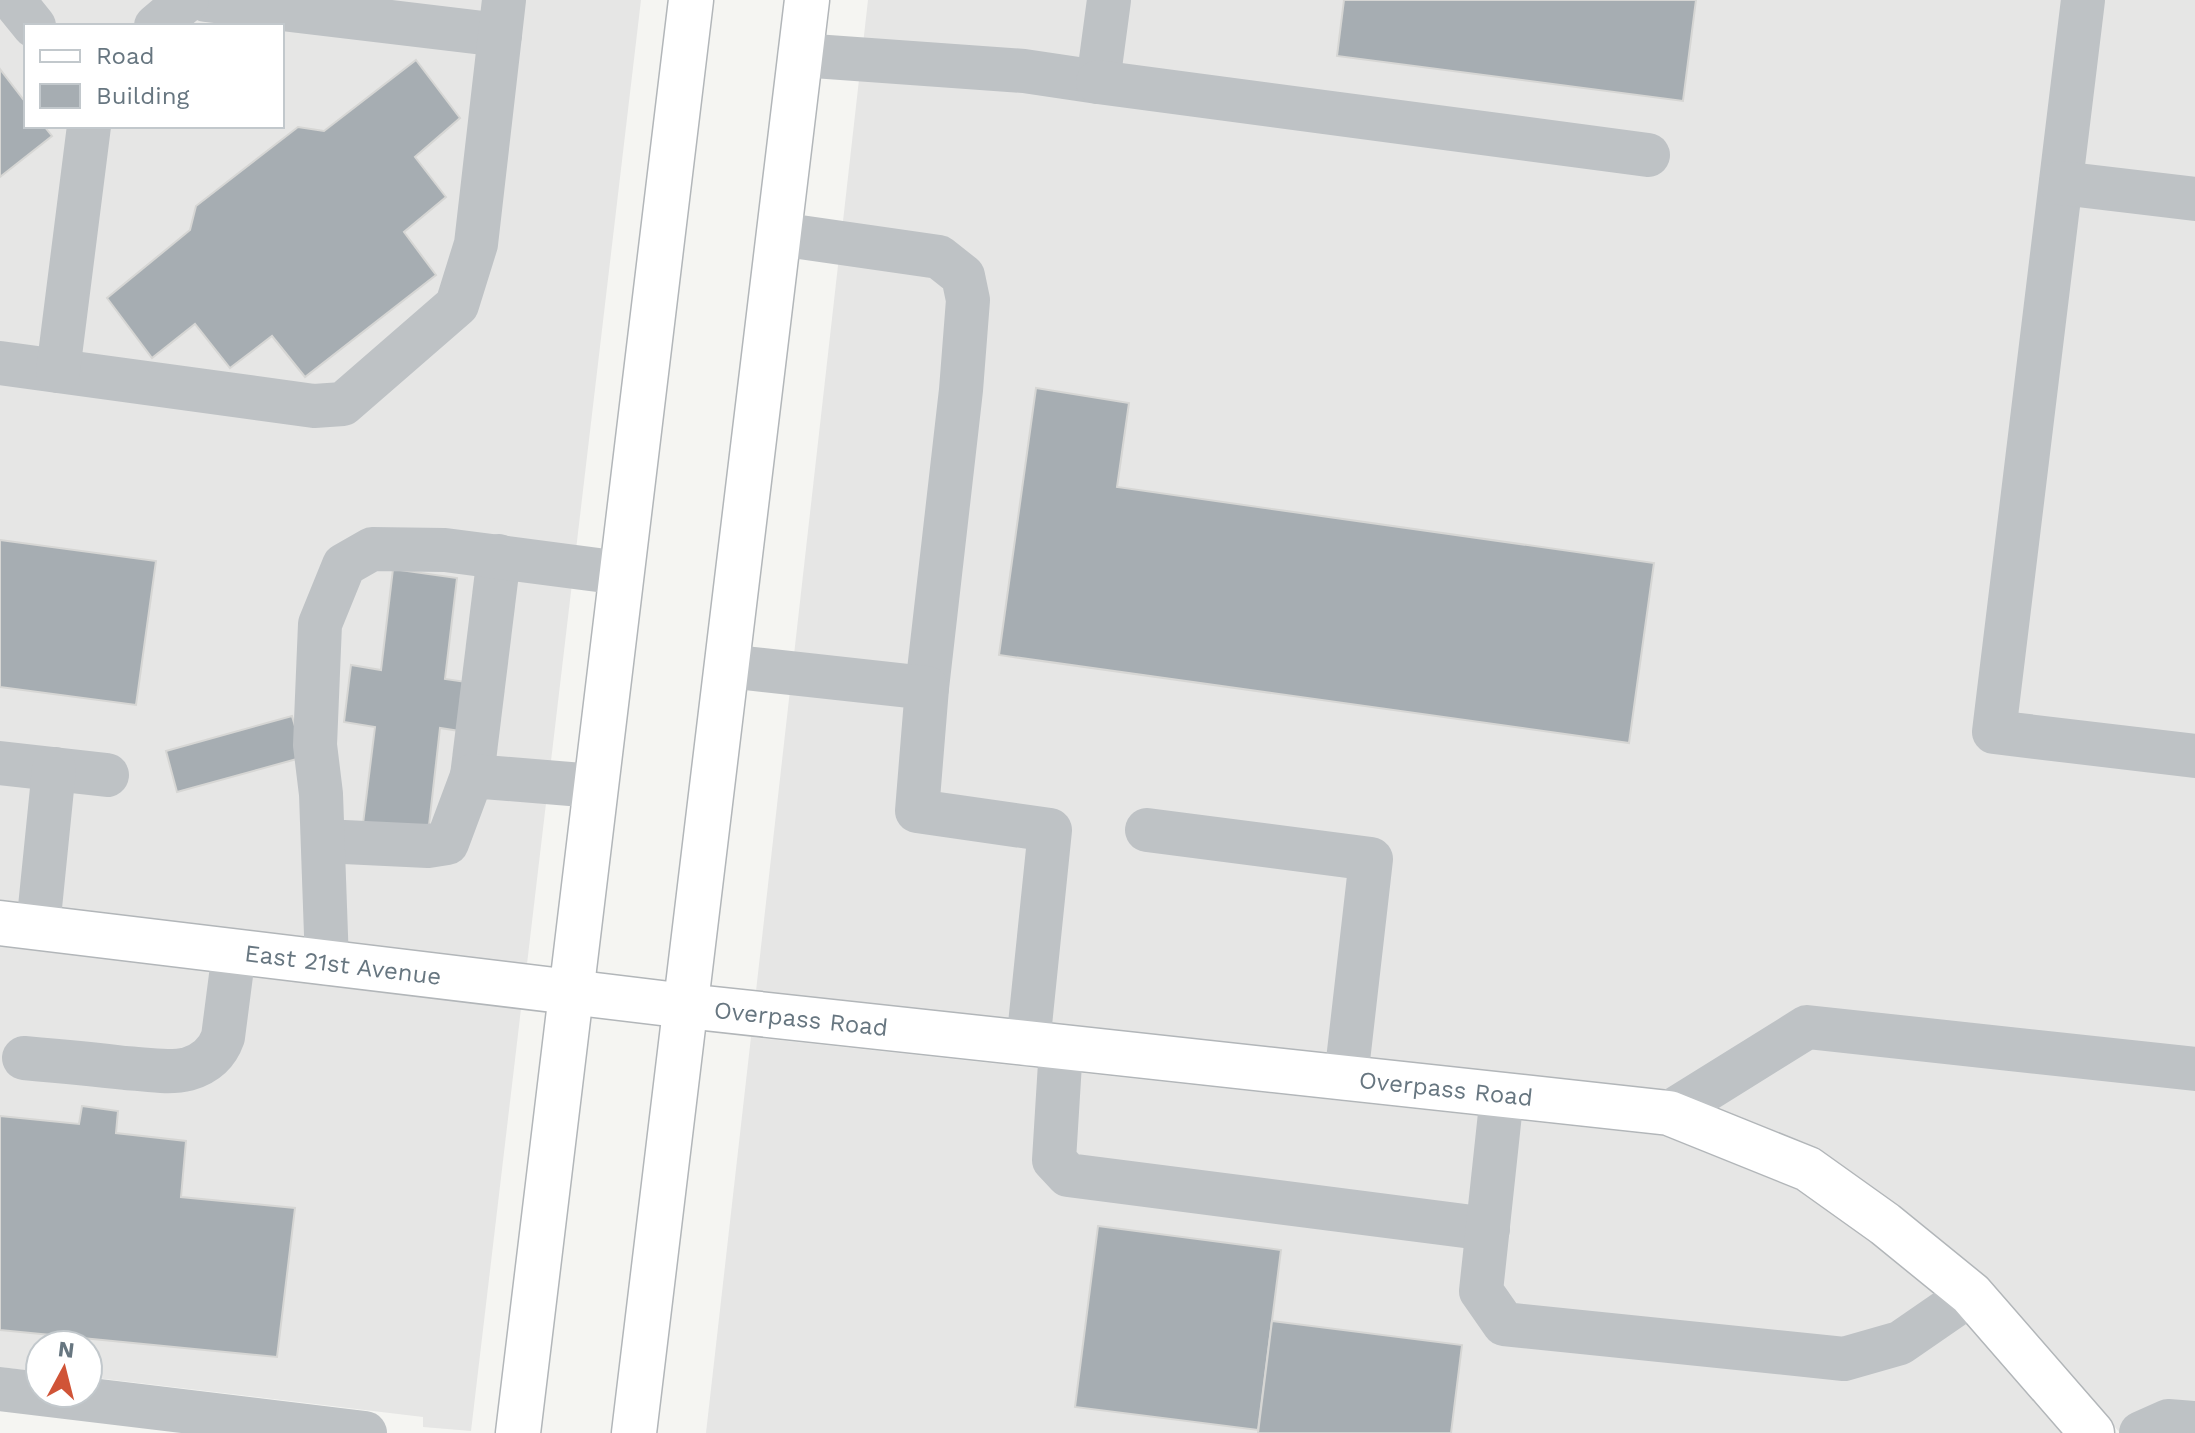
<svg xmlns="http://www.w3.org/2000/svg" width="2195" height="1433" font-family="'Work Sans',sans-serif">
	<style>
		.built { fill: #e6e6e5; fill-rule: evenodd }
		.building { fill: #a6adb2; stroke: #d6d6d4; stroke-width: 2 }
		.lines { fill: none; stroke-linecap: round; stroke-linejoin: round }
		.major-casing { stroke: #b2b6b9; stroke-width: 47 }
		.minor { stroke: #bec2c5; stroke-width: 44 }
		.major { stroke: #fff; stroke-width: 44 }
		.labels { text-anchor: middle; stroke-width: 8; stroke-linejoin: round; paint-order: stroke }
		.street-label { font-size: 24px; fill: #677680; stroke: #fff }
	</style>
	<rect width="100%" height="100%" fill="#f5f5f2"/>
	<g class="built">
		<path d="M0,0H641L527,964L0,900ZM26,26H282V126H26Z"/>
		<polygon points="868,0 2195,0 2195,1433 2120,1433 1986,1277 1898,1205 1815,1148 1676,1092 756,991"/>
		<polygon points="0,946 521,1009 471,1431 423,1427 423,1417 88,1377 88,1345 40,1345 40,1372 0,1367"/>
		<polygon points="751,1037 1664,1136 1798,1190 1874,1242 1958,1311 2064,1433 706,1433"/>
	</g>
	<g class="building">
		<polygon points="1344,0 1696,0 1683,101 1337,56"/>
		<polygon points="416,60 460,118 415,157 446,197 404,232 436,275 305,377 272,336 230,368 195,324 152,358 107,298 190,230 196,206 298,127 324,131"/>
		<polygon points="0,69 26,103 26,126 44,126 52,136 0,177"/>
		<polygon points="1036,388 1129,403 1117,487 1654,563 1629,743 999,655"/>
		<polygon points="0,540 156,561 136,705 0,687"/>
		<polygon points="393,569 457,578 445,679 473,683 466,732 440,728 428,834 363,824 375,727 344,722 351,665 381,670"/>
		<polygon points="292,716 304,757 177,792 166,751"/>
		<polygon points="82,1106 118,1111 116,1133 186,1141 181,1197 295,1208 277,1357 0,1330 0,1116 79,1124"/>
		<polygon points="1098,1226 1281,1250 1258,1430 1075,1407"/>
		<polygon points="1272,1321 1462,1345 1451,1433 1258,1433"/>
	</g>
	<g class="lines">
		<defs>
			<g id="major">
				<polyline points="0,923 686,1006 1669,1113 1808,1169 1885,1224 1971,1294 2092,1433"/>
				<polyline points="518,1433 691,0"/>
				<polyline points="634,1433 807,0"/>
			</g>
		</defs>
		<use href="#major" class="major-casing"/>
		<g class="minor">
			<polyline points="13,0 34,26"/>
			<polyline points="206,0 500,35"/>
			<polyline points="2083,0 1994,732 2195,756"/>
			<polyline points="156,26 187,0"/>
			<polyline points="800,55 1024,71 1098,82 1109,0"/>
			<polyline points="1098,82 1648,155"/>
			<polyline points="2061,183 2195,199"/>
			<polyline points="779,234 939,257 963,276 968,300 961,390 927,688"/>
			<polyline points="0,363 314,406 343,404 457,305 476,244 504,0"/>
			<polyline points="58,371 89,126"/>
			<polyline points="727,666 927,688 917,811 1050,830 1028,1044"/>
			<polyline points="0,763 107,775"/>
			<polyline points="472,776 499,556"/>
			<polyline points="1147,830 1371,859 1346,1078"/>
			<polyline points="323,841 428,846 447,843 472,776 595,786"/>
			<polyline points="38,927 54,769"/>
			<polyline points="327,963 321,794 315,745 320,624 344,565 372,549 445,550 621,573"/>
			<polyline points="1061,1047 1054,1160 1068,1175 1488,1229"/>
			<path d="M24,1058C58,1061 91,1064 125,1068C145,1069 168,1074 188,1069C205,1064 217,1054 223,1037L234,952"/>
			<polyline points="1502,1095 1481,1291 1504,1324 1844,1359 1900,1343 1971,1294"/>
			<polyline points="1669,1113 1807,1027 2195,1069"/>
			<polyline points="0,1389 365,1433"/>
			<polyline points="2141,1433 2168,1421 2195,1423"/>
		</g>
		<use href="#major" class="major"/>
	</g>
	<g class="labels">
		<g class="street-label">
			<text transform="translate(343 965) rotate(7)" y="8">East 21st Avenue</text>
			<text transform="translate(801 1019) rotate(6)" y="8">Overpass Road</text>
			<text transform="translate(1446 1089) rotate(6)" y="8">Overpass Road</text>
		</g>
	</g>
	<rect x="24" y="24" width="260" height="104" fill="#ffffff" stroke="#c2c8cc" stroke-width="2"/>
	<rect x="40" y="50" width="40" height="12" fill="#ffffff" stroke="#c2c8cc" stroke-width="2"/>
	<text x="96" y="64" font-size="24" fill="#677680">Road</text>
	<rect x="40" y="84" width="40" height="24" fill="#a6adb2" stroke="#c2c8cc" stroke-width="2"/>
	<text x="96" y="104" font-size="24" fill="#677680">Building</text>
	<g transform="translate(64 1369) rotate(7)"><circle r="38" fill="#ffffff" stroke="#c2c8cc" stroke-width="2"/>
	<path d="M0-6L14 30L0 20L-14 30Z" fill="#d05437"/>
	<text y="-12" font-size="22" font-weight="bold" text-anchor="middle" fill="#677680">N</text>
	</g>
</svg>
